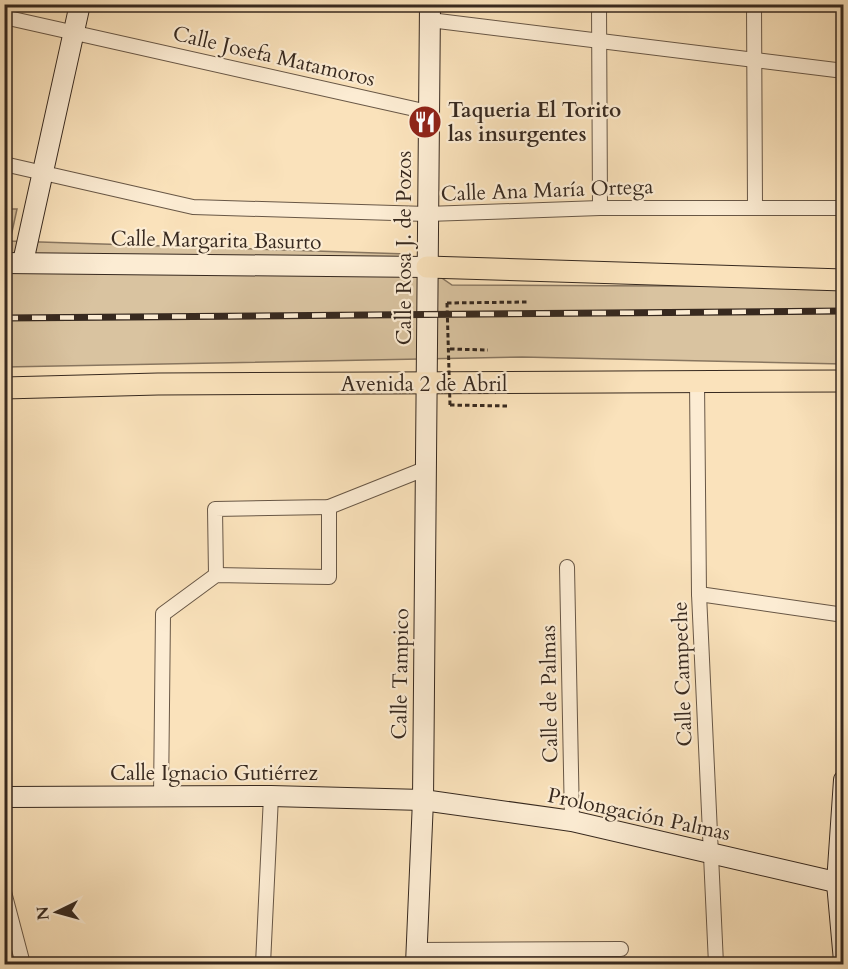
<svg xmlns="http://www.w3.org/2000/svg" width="848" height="969" font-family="Cardo,serif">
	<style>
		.green { fill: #d9c3a0; stroke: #887660; stroke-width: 1.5 }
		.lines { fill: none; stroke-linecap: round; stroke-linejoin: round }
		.street-casing { stroke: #685746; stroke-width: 16 }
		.secondary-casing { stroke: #37291f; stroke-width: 22 }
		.primary-casing { stroke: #37291f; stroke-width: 23 }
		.path { stroke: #37291f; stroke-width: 3; stroke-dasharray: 4.5 3; stroke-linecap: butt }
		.street { stroke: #fcecd3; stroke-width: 14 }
		.secondary { stroke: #fcecd3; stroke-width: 20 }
		.primary { stroke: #fae2bb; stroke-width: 21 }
		.rail-casing { stroke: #37291f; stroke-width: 7 }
		.rail { stroke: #fcecd3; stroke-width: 4.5; stroke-dasharray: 14; stroke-linecap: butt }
		.path-bridge { stroke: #37291f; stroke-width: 3; stroke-dasharray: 4.5 3; stroke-linecap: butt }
		.labels { text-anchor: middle; stroke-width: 4.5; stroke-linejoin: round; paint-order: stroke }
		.street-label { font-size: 21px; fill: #37291f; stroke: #fcecd3 }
		.poi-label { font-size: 21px; font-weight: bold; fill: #37291f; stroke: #fcecd3; text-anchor: start }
	</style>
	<rect width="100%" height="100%" fill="#fae2bb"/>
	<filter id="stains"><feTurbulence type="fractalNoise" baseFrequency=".00333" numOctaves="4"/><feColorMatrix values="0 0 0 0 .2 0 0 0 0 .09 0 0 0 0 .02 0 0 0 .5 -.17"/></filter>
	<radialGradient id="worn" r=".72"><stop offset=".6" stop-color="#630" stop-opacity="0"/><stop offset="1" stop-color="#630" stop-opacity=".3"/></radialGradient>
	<polygon class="green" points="4,209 17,209 10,241 407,254 452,285 843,287 843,364 522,357 5,367"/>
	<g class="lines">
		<defs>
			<g id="street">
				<polyline points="599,4 600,208"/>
				<polyline points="754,4 755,207"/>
				<polyline points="4,17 428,112"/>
				<polyline points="430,20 844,71"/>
				<polyline points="4,164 193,207 427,214 600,208 844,208"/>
				<polyline points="697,381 699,594 716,964"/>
				<polyline points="567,567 572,821"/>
				<polyline points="216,575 215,509 329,507 427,468"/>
				<polyline points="699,594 844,615"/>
				<polyline points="161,797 163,614 216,575 329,577 329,507"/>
				<polyline points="4,892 23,964"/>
				<polyline points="417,950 621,949"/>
				<polyline points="263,964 271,796"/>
			</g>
			<g id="secondary">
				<polyline points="23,262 80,4"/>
				<polyline points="4,263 427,267"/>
				<polyline points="844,780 837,883 844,961"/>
				<polyline points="4,797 271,796 423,800 572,821 844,884"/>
				<polyline points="416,964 423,800 430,4"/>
			</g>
			<g id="primary">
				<polyline points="427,267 844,280"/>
				<polyline points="4,388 158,384 844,381"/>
			</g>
		</defs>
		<use href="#street" class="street-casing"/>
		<use href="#secondary" class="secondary-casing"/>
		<use href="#primary" class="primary-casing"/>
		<g class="path">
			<polyline points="447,303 527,302"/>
			<polyline points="450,349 488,350"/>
			<polyline points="450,405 509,406"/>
		</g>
		<use href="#street" class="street"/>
		<use href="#secondary" class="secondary"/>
		<use href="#primary" class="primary"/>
		<defs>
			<polyline id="rail" points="4,318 844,311"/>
		</defs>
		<use href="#rail" class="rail-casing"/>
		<use href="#rail" class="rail"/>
		<polyline class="path-bridge" points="447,303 450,405"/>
	</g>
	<defs>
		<symbol id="restaurant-disc" viewBox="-11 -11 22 22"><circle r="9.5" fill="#8f2418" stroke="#fcecd3"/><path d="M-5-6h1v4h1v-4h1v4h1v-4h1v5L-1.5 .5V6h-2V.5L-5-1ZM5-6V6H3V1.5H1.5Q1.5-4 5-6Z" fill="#fff"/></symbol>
	</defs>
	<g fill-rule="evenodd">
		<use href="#restaurant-disc" x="406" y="103" width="38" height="38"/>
	</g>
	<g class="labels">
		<g class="street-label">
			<text transform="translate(274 56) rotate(13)" y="7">Calle Josefa Matamoros</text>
			<text transform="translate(547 190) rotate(-2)" y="7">Calle Ana María Ortega</text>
			<text transform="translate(216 240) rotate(1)" y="7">Calle Margarita Basurto</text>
			<text transform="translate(404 248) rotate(-90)" y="7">Calle Rosa J. de Pozos</text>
			<text x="424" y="391">Avenida 2 de Abril</text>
			<text transform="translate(400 674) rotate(-89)" y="7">Calle Tampico</text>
			<text transform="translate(682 674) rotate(-92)" y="7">Calle Campeche</text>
			<text transform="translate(549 694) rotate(-91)" y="7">Calle de Palmas</text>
			<text x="214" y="780">Calle Ignacio Gutiérrez</text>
			<text transform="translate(639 814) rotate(12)" y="7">Prolongación Palmas</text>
		</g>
		<g class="poi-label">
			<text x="448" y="117">Taqueria El Torito<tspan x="448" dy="24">las insurgentes</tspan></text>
		</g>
	</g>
	<rect width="848" height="969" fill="none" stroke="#fae2bb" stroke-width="24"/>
	<rect x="6" y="6" width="836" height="957" fill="none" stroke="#37291f" stroke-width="3"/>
	<rect x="12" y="12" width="824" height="945" fill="none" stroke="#37291f" stroke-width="1.5"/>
	<g transform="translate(57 912) rotate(265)" stroke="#fcecd3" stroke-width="4.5" paint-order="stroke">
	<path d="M0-4.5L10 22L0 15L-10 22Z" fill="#37291f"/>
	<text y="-9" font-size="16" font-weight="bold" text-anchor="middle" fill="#37291f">N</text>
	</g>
	<rect width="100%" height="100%" filter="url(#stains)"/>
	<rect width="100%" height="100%" fill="url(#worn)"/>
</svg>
